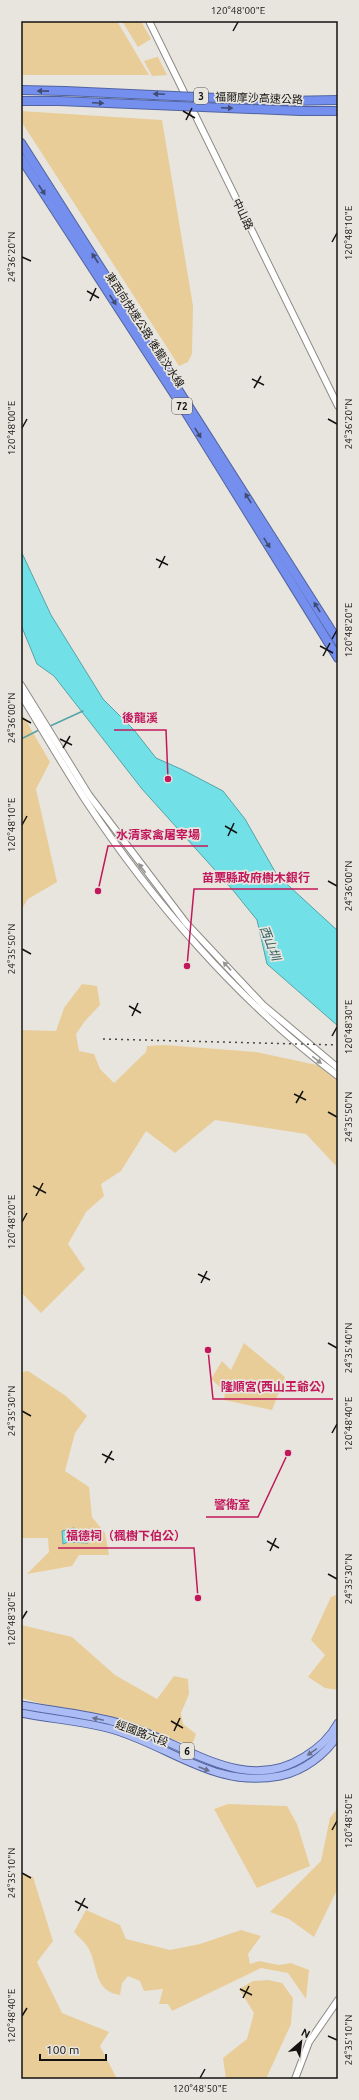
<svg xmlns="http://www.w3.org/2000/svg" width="359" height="2100" font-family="Ubuntu,'Noto Sans TC',sans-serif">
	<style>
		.green { fill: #e9cd99 }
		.water { fill: #71e1e7; stroke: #55a3a7 }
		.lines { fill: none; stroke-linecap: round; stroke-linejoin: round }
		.stream { stroke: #55a3a7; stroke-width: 1.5 }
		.secondary-casing { stroke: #8e8b86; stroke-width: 8 }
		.primary-casing { stroke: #5264a0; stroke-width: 9 }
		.highway-casing { stroke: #5264a0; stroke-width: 10 }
		.secondary { stroke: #fff; stroke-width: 6 }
		.primary { stroke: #acbcf4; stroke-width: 7 }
		.highway { stroke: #748fed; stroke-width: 8 }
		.rail { stroke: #494744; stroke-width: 1.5; stroke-dasharray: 2 4; stroke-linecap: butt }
		.highway-bridge-casing { stroke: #5264a0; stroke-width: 10; stroke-linecap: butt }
		.highway-bridge { stroke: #748fed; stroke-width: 8 }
		.oneway { fill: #3f4b74 }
		.oneway2 { fill: #959594 }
		.oneway3 { fill: #68708e }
		.ticks { fill: none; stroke: #141311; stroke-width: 1.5 }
		.labels { text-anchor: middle; stroke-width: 3.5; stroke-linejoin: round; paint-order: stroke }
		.shield { fill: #e8e5df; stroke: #54524f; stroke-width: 1 }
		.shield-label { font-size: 10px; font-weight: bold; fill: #141311 }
		.street-label { font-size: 11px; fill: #141311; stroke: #e8e5df }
		.water-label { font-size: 12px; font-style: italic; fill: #2a5b5e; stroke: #e8e5df }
		.leader { fill: none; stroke: #c2185b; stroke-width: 1.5 }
		.callout-dot { fill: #c2185b; stroke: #e8e5df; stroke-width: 1.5 }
		.callout-label { font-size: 12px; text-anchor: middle; font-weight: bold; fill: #c2185b; stroke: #e8e5df; stroke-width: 3.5; stroke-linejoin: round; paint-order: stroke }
		.neatline { fill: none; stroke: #141311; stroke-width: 1.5 }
		.ticks-label { font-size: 10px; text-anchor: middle; fill: #141311 }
	</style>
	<rect width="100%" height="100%" fill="#e8e5df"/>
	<g class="green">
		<polygon points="21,21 117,21 149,75 21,75"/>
		<polygon points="122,21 141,21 151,39 138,47"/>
		<polygon points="157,57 158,57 167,75 152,76 144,61"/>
		<polygon points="21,111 162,120 193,306 192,354 188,362 179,366 21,121"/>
		<polygon points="21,712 50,762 36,789 57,882 28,899 21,910"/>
		<polygon points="82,984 97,986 100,1005 85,1021 76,1034 79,1051 94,1054 100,1069 114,1083 146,1052 147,1046 165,1045 256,1052 317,1065 338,1081 338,1168 306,1134 215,1120 175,1153 146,1131 121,1171 101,1184 104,1196 86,1212 68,1244 85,1269 41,1313 21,1292 21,1030 56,1031 64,1008"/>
		<polygon points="244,1343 285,1377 272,1410 224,1400 225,1392 211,1379 222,1361 231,1370"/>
		<polygon points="28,1371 66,1396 87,1416 75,1433 65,1471 89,1487 92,1517 105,1533 109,1555 79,1555 72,1566 27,1574 49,1552 48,1538 21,1538 21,1372"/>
		<polygon points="338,1594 338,1690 325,1688 308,1677 325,1655 311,1640 331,1597"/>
		<polygon points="21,1625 72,1637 115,1675 157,1699 174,1676 188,1679 189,1694 181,1713 183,1724 196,1734 192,1745 21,1698"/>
		<polygon points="228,1804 287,1806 297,1824 310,1866 257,1888 214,1809"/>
		<polygon points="338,1808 338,1888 314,1937 289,1919 270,1912 321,1861 330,1818"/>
		<polygon points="21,1872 22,1874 33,1877 53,1941 37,1962 62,2013 109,2032 100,2046 117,2079 21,2079"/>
		<path d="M86,1910L120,1925L126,1939L170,1950L200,1944L241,1930L261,1936L248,1954L250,1964L259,1961L279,1965L291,1963L309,1970L306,1999L288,1973L261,1968L172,2011L168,2004H159L163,1989L144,1991L140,1981L128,1976L122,1983L120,1995C92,1991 99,1964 87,1946C84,1941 78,1937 74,1932Z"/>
		<polygon points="268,1980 282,1983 293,1998 291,2024 266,2079 226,2079 223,2058 247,2039 254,2013 239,1989 253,1981"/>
	</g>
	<g class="water">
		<polygon points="21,551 51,615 103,699 134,730 156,758 183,770 223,791 245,819 277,875 338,931 338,1026 267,964 257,920 232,889 142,789 54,676 37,664 21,625"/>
		<polygon points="74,1528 87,1536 88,1543 68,1542 63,1544 62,1531"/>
	</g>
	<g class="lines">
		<g class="stream">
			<polyline points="48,727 83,711"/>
			<polyline points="21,739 39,730"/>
		</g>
		<defs>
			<g id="secondary">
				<polyline points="149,21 338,406"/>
				<polyline points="21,685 89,795 186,923 263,1005 338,1068"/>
				<path d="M21,695C42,729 62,764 84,798C151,900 239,1002 338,1076"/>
				<polyline points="295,2079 309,2042 338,2000"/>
			</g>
			<g id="primary">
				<path d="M21,1705C54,1711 87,1714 119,1723C180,1739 241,1797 304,1757C319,1748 330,1738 338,1723"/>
				<path d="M21,1713C51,1719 81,1721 111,1729C171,1746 214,1789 280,1776C304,1771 325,1755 338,1735"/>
			</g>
			<g id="highway">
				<polyline points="21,90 65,91"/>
				<polyline points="21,101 59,101"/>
				<polyline points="21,143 338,641"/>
				<polyline points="21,158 180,403 338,658"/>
			</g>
		</defs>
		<use href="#secondary" class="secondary-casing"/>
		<use href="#primary" class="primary-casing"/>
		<use href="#highway" class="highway-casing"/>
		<use href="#secondary" class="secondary"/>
		<use href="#primary" class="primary"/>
		<use href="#highway" class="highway"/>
		<polyline class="rail" points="103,1039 338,1045"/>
		<defs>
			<g id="highway-bridge">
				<polyline points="65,91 283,101 338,100"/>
				<polyline points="59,101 300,111 338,111"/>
			</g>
		</defs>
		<use href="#highway-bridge" class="highway-bridge-casing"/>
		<use href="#highway-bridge" class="highway-bridge"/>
	</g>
	<defs><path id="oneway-solid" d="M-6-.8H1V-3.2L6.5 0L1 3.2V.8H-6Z"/></defs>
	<g class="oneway">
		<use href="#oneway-solid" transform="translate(43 91) rotate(-179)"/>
		<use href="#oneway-solid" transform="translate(159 94) rotate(-178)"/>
		<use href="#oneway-solid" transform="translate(98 103) rotate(3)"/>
		<use href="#oneway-solid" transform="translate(227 108) rotate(2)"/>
		<use href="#oneway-solid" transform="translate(42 190) rotate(57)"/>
		<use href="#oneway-solid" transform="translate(95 258) rotate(-123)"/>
		<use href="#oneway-solid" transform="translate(113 300) rotate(57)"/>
		<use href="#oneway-solid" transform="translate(198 433) rotate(58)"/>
		<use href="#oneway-solid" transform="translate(248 498) rotate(-122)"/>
		<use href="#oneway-solid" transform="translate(267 543) rotate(58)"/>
		<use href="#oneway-solid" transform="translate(317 607) rotate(-122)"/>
	</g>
	<g class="oneway2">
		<use href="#oneway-solid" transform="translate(142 868) rotate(-127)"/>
		<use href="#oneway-solid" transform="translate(227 966) rotate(-133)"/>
		<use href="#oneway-solid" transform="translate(317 1060) rotate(38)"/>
	</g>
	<g class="oneway3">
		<use href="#oneway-solid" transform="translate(98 1719) rotate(-168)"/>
		<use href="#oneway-solid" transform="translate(312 1752) rotate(145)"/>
		<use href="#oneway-solid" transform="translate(204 1769) rotate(21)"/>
	</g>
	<path class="ticks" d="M233,31L238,22M183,111L195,118M186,120L192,108M332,242L337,233M22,257L31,261M87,291L99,298M90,301L96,288M252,379L264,385M254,388L261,376M328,419L337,424M22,428L27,419M156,559L168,565M159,568L165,556M332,639L337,630M320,646L333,653M323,656L330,643M22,718L31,723M60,739L72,745M63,748L70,736M22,825L27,816M225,826L237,833M228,836L234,823M328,881L337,886M22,949L31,954M129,1006L141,1013M132,1016L138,1003M332,1036L337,1027M294,1094L306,1100M296,1103L303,1091M328,1112L337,1117M33,1186L46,1193M36,1196L43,1183M22,1222L27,1213M198,1274L210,1280M201,1283L207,1271M328,1343L337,1348M22,1411L31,1416M332,1433L337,1424M102,1454L114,1460M105,1463L112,1451M267,1541L279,1548M270,1551L276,1538M328,1574L337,1579M22,1619L27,1611M171,1721L183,1728M174,1731L180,1718M332,1830L337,1821M22,1873L31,1878M75,1901L88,1908M78,1911L85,1898M240,1989L252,1995M243,1998L249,1986M22,2016L27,2008M328,2036L337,2040M200,2078L205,2069"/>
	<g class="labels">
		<g class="shield">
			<rect x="194" y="88" width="14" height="16" rx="3"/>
			<rect x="172" y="398" width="20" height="16" rx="3"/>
			<rect x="180" y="1743" width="14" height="16" rx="3"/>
		</g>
		<g class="shield-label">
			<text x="201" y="100">3</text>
			<text x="182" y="410">72</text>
			<text x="187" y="1755">6</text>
		</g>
		<g class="street-label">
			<text transform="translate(259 98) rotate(2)" y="4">福爾摩沙高速公路</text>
			<text transform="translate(243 214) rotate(64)" y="4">中山路</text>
			<text transform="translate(145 330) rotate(57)" y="4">東西向快速公路 後龍汶水線</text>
			<text transform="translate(142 1733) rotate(20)" y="4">經國路六段</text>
		</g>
		<g class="water-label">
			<text transform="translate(270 943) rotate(69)" y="4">西山圳</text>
		</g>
	</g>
	<path class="leader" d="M168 779L166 730H114M98 891L108 846H208M187 966L194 889H318M208 1350L213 1399H333M288 1453L258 1517H206M198 1598L194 1548H58"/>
	<g class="callout-dot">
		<circle cx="168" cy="779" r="4"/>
		<circle cx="98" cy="891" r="4"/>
		<circle cx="187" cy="966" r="4"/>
		<circle cx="208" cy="1350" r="4"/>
		<circle cx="288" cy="1453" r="4"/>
		<circle cx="198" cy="1598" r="4"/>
	</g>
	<g class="callout-label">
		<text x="140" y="722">後龍溪</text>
		<text x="158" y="839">水清家禽屠宰場</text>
		<text x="256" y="882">苗栗縣政府樹木銀行</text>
		<text x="273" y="1391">隆順宮(西山王爺公)</text>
		<text x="232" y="1509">警衛室</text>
		<text x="126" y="1540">福德祠（楓樹下伯公）</text>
	</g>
	<rect width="359" height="2100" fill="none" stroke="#e8e5df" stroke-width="44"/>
	<g transform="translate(301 2042) rotate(28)" stroke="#e8e5df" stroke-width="3" paint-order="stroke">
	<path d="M0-3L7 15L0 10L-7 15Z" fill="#141311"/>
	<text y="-6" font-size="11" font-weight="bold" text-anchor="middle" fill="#141311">N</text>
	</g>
	<path d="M40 2054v6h66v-6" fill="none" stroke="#141311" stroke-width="2"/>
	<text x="46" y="2054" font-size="12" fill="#141311" stroke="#e8e5df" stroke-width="3" paint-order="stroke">100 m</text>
	<rect x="22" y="22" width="315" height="2056" class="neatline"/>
	<g class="ticks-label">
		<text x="238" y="14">120°48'00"E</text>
		<text transform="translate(348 233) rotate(-90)" y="4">120°48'10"E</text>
		<text transform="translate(11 257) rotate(-90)" y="4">24°36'20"N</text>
		<text transform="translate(348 424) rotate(-90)" y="4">24°36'20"N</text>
		<text transform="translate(11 428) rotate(-90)" y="4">120°48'00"E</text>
		<text transform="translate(348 630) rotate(-90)" y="4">120°48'20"E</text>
		<text transform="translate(11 718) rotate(-90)" y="4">24°36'00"N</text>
		<text transform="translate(11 825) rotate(-90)" y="4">120°48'10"E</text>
		<text transform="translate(348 886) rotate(-90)" y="4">24°36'00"N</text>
		<text transform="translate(11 949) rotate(-90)" y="4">24°35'50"N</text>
		<text transform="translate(348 1027) rotate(-90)" y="4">120°48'30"E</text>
		<text transform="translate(348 1117) rotate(-90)" y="4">24°35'50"N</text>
		<text transform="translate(11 1222) rotate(-90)" y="4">120°48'20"E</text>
		<text transform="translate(348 1348) rotate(-90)" y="4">24°35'40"N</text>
		<text transform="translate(11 1411) rotate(-90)" y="4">24°35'30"N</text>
		<text transform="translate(348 1424) rotate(-90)" y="4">120°48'40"E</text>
		<text transform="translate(348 1579) rotate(-90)" y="4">24°35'30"N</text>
		<text transform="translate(11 1619) rotate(-90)" y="4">120°48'30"E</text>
		<text transform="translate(348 1821) rotate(-90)" y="4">120°48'50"E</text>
		<text transform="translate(11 1873) rotate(-90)" y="4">24°35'10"N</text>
		<text transform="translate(11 2016) rotate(-90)" y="4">120°48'40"E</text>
		<text transform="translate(348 2040) rotate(-90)" y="4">24°35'10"N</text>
		<text x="200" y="2092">120°48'50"E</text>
	</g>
</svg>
